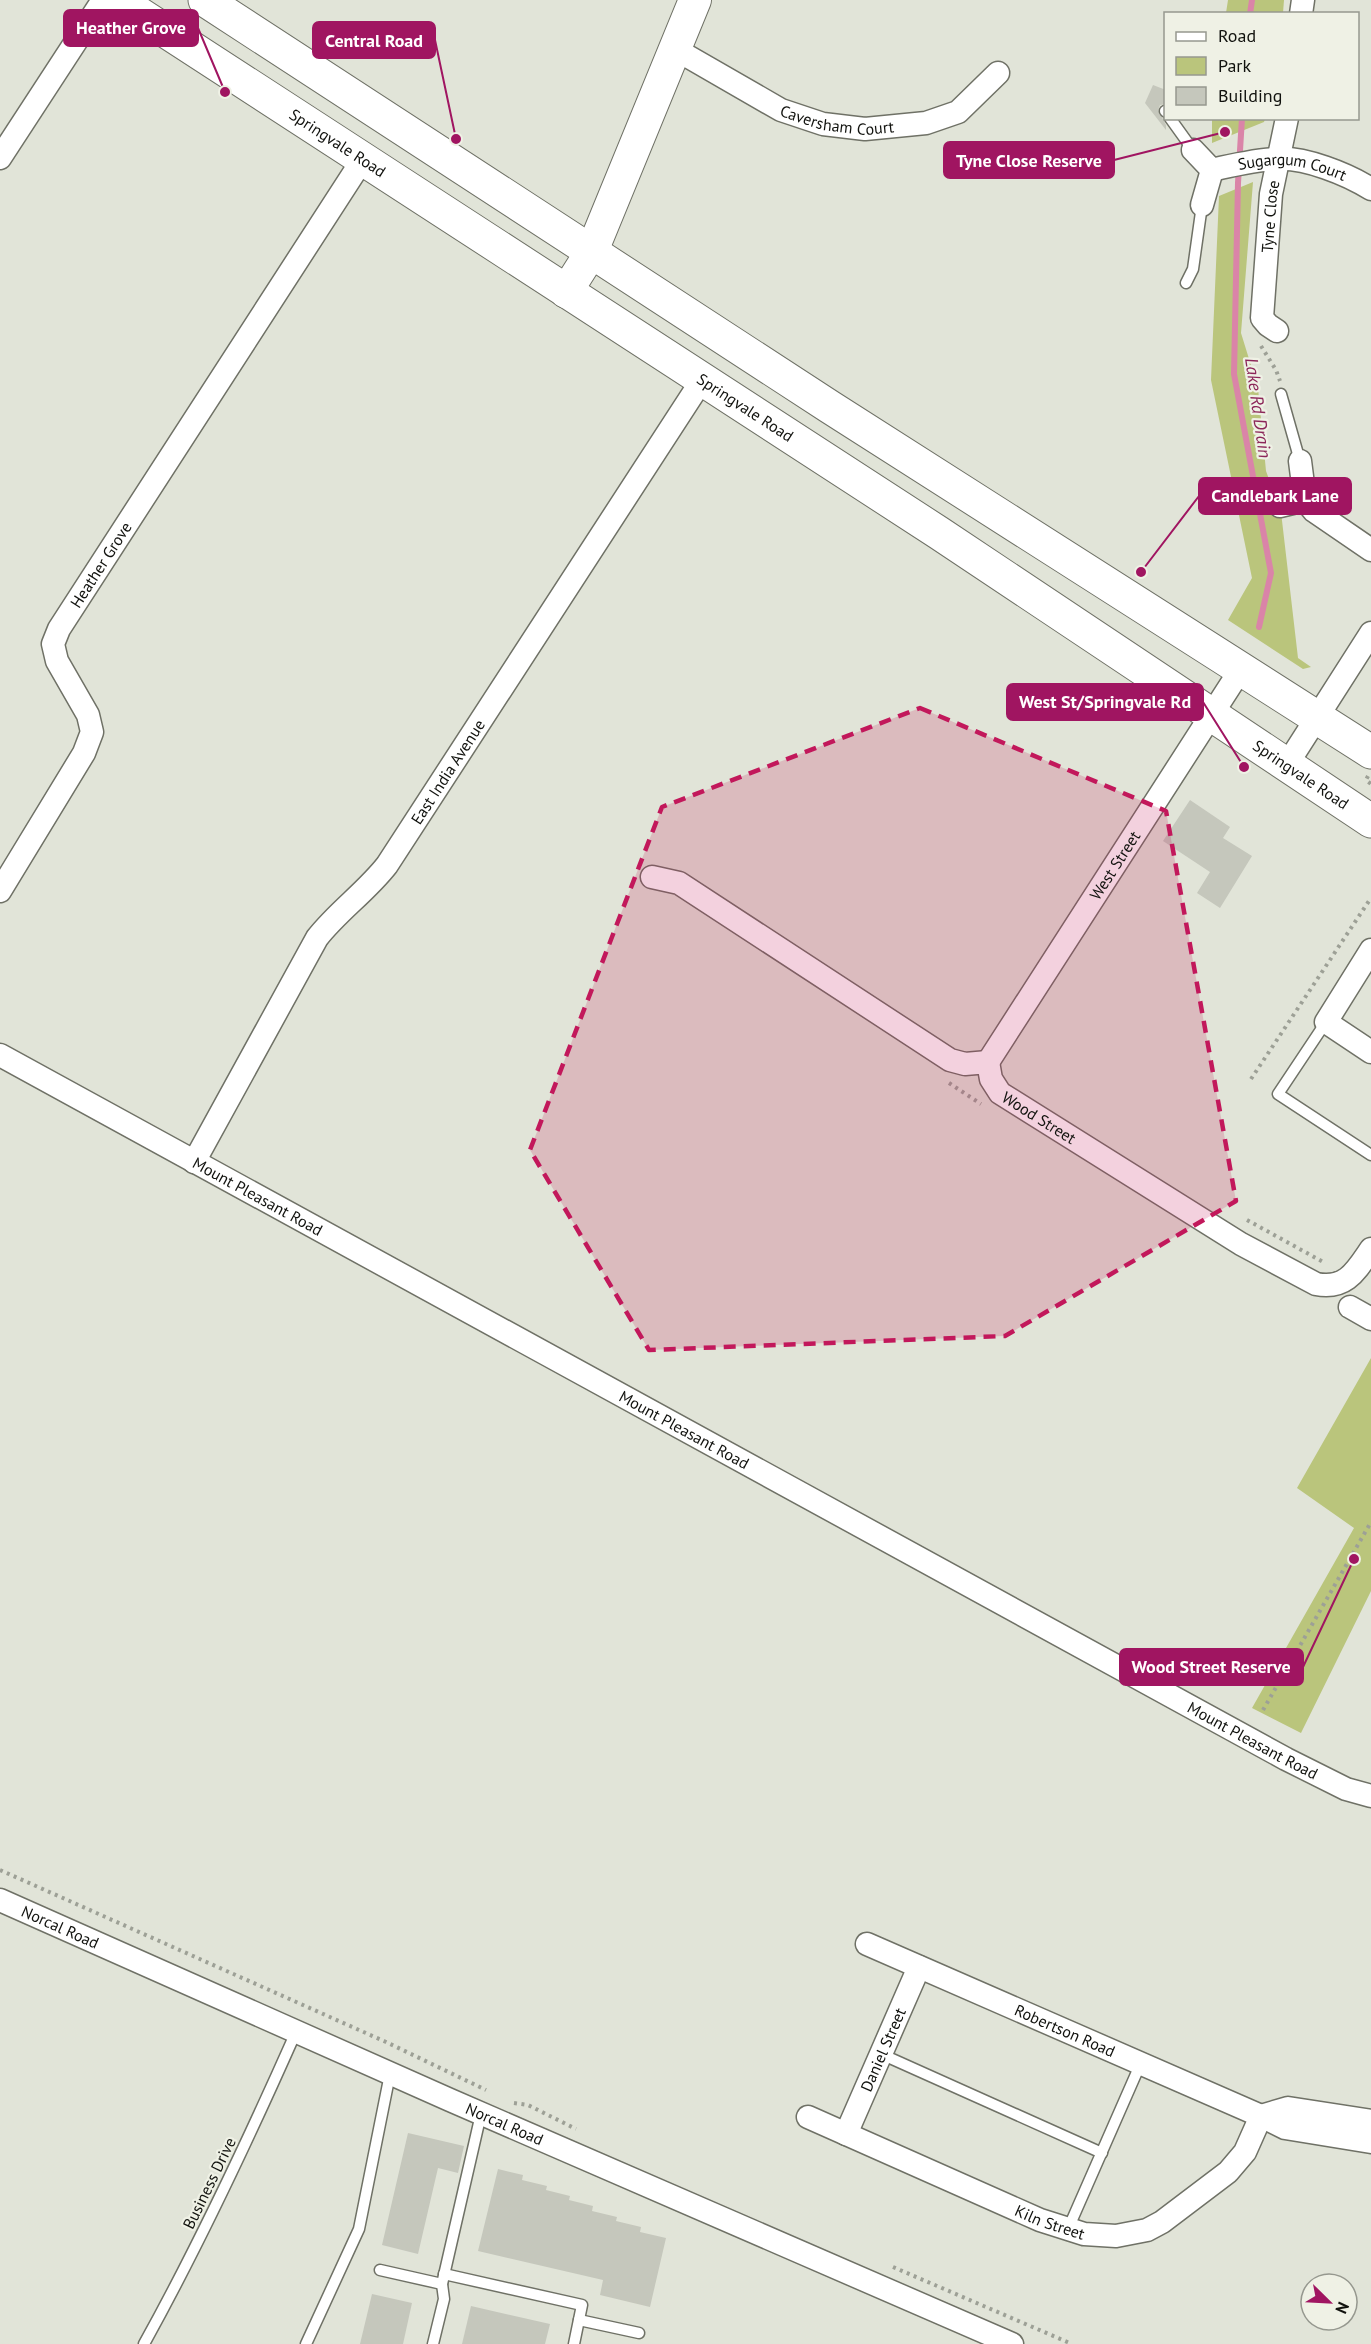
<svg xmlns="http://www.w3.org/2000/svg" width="1371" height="2344" font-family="'PT Sans',sans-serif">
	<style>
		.green { fill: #bac57c }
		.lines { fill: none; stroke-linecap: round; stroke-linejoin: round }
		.stream { stroke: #da84a8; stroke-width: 6 }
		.building { fill: #c5c7bc }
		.lane-casing { stroke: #6f7166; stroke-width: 13 }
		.street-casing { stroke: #6f7166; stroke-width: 25 }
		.secondary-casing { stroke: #6f7166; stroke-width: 34 }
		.highway-casing { stroke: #6f7166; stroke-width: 35 }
		.path { stroke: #9da096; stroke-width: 4; stroke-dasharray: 3 4.5; stroke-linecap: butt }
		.lane { stroke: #fff; stroke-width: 10 }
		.street { stroke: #fff; stroke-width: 22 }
		.secondary { stroke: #fff; stroke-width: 32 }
		.highway { stroke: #fff; stroke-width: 33 }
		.marked { fill: #c2185b; fill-opacity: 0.2; stroke: #c2185b; stroke-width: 4.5; stroke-dasharray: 12 8; stroke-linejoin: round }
		.labels { text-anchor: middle; stroke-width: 4.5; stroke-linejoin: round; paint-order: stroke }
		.street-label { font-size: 16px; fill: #11120e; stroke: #eff1e5 }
		.water-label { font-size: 18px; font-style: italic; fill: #8c2759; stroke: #eff1e5 }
		.leader { fill: none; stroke: #a01561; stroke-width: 2 }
		.callout-dot { fill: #a01561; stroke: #eff1e5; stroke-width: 2 }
		.callout { fill: #a01561; stroke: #a01561; stroke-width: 2 }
		.callout-label { font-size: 18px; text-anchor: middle; font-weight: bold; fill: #fff }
	</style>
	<rect width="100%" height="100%" fill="#e1e4d8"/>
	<g class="green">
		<polygon points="1228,0 1284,0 1283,13 1226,13"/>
		<polygon points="1212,119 1212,118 1265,119 1264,122 1212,143"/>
		<polygon points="1253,182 1241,333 1258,388 1266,471 1281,512 1298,658 1311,667 1303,669 1228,620 1252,578 1211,380 1219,196"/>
		<polygon points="1371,1358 1371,1591 1301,1733 1252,1708 1354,1528 1297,1488"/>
	</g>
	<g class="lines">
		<g class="stream">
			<polyline points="1250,14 1252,0"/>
			<polyline points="1242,118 1238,183 1234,374 1271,573 1259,627"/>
		</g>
	</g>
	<g class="building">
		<polygon points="1153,85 1166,90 1166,104 1160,105 1158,110 1166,125 1166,130 1145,103"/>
		<polygon points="1190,800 1230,827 1223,838 1252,856 1220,908 1197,893 1210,872 1163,841"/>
		<polygon points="408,2133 464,2146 458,2173 438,2168 418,2254 382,2245"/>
		<polygon points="498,2169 523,2175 522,2180 547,2186 546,2190 570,2196 569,2200 593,2206 592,2211 617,2217 616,2221 641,2227 640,2232 666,2238 650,2307 600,2295 603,2280 478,2251"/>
		<polygon points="372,2294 412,2303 403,2344 360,2344"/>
		<polygon points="471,2306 550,2324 545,2344 462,2344"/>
	</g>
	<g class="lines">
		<defs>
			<g id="lane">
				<polyline points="1165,111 1166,112"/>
				<polyline points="1170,118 1193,150"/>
				<polyline points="1186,283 1193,269 1202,205"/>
				<polyline points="1281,394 1300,461"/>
				<polyline points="1326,1022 1278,1094 1371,1155"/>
				<polyline points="881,2054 1102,2153"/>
				<polyline points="1068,2229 1140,2065"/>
				<polyline points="380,2270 442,2284"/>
				<polyline points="444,2274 582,2305 574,2344"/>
				<polyline points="579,2320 639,2333"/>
				<path d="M144,2344C200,2243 249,2138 296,2032"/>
				<polyline points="306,2344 359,2229 390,2074"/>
				<polyline points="433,2344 444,2299 442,2284 481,2114"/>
			</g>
			<g id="street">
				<polyline points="1301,14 1303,0"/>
				<path id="s1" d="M675,49L781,110L823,124L865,129L926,123L958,112L998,73"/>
				<polyline points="1193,150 1212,170 1202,205"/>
				<polyline points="0,158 103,0"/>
				<path id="s2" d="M1212,170C1233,165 1255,160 1277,159C1305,157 1347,174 1371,189"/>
				<path id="s3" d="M1277,331L1268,325L1262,318L1271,194L1287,118"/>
				<polyline points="1300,461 1305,500 1314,511 1371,550"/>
				<polyline points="1280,506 1305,500"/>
				<polyline points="1286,766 1371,633"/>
				<path id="s4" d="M652,877L679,883L950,1060L965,1064L988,1062L991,1079L1000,1093L1241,1244L1316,1284C1346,1290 1356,1271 1371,1249"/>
				<path id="s5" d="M0,891L84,753L92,732L88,715L57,661L53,644L59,629L363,159"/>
				<polyline points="1371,950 1326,1022 1371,1052"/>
				<path id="s6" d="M0,1055L1286,1759L1346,1789L1371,1796"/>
				<path id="s7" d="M988,1062L1241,669"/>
				<path id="s8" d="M194,1162L317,938C338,911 366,892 387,865L702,380"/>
				<polyline points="1350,1307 1371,1319"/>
				<path id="s9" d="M0,1900L450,2100L1012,2344"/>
				<path id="s10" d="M867,1944L1261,2116L1285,2128L1371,2142"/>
				<polyline points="1261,2116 1288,2108 1371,2121"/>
				<path id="s11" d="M808,2117L1040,2220L1084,2234L1116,2236L1147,2230L1162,2222L1228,2172L1245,2152L1261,2116"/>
				<path id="s12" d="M846,2134L919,1967"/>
			</g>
			<polyline id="secondary" points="566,292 592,251 695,0"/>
			<g id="highway">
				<path id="s13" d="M118,0L939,533L1371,821"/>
				<polyline points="205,0 830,407 1371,752"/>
			</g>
		</defs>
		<use href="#lane" class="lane-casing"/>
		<use href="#street" class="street-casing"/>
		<use href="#secondary" class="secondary-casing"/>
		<use href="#highway" class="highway-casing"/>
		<g class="path">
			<polyline points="1261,346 1276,370 1280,381"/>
			<polyline points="1368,776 1366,780 1371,784"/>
			<polyline points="1251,1079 1371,898"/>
			<polyline points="949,1083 981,1104"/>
			<polyline points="1247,1220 1325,1263"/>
			<polyline points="1263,1710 1371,1522"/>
			<polyline points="0,1870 386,2042 486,2090"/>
			<polyline points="514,2103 528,2105 576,2129"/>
			<polyline points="893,2267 1072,2344"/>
		</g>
		<use href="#lane" class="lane"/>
		<use href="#street" class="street"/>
		<use href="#secondary" class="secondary"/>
		<use href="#highway" class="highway"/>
	</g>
	<path class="marked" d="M920,708L1166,811L1236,1201L1005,1336L649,1350L530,1150L662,807Z"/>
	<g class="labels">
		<g class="street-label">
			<text dy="6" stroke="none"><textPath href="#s1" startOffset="180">Caversham Court</textPath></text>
			<text dy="6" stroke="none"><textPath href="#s13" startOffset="262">Springvale Road</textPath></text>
			<text dy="6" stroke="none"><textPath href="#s2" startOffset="82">Sugargum Court</textPath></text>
			<text dy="6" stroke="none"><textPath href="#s3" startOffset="122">Tyne Close</textPath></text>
			<text dy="6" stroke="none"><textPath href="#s13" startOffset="748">Springvale Road</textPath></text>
			<text dy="6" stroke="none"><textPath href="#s5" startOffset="374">Heather Grove</textPath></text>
			<text dy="6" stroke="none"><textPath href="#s8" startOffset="468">East India Avenue</textPath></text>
			<text dy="6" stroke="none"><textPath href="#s13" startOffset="1414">Springvale Road</textPath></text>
			<text dy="6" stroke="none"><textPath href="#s7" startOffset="234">West Street</textPath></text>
			<text dy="6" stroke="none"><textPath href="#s4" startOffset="470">Wood Street</textPath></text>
			<text dy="6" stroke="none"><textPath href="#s6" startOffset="294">Mount Pleasant Road</textPath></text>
			<text dy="6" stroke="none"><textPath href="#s6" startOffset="780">Mount Pleasant Road</textPath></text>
			<text dy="6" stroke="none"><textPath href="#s6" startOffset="1428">Mount Pleasant Road</textPath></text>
			<text dy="6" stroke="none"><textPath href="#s9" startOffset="66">Norcal Road</textPath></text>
			<text dy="6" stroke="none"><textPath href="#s10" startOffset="216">Robertson Road</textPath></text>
			<text dy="6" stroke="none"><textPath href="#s12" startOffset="92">Daniel Street</textPath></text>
			<text dy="6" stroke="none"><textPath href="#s9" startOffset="552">Norcal Road</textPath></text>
			<text transform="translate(209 2183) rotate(-64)" y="6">Business Drive</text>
			<text dy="6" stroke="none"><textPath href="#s11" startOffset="264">Kiln Street</textPath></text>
		</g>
		<g class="water-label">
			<text transform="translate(1258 408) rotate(82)" y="6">Lake Rd Drain</text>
		</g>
	</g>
	<path class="leader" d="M225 92L198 28M456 139L435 40M1225 132L1114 160M1141 572L1199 496M1244 767L1203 702M1354 1559L1303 1667"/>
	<g class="callout-dot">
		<circle cx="225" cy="92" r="6"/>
		<circle cx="456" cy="139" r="6"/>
		<circle cx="1225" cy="132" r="6"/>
		<circle cx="1141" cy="572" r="6"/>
		<circle cx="1244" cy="767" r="6"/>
		<circle cx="1354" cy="1559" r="6"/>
	</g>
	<g class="callout">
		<rect x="64" y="10" width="134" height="36" rx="6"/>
		<rect x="313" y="22" width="122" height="36" rx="6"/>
		<rect x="944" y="142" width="170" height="36" rx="6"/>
		<rect x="1199" y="478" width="152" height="36" rx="6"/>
		<rect x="1007" y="684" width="196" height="36" rx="6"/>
		<rect x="1120" y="1649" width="183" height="36" rx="6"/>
	</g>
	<g class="callout-label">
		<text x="131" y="34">Heather Grove</text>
		<text x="374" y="47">Central Road</text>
		<text x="1029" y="167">Tyne Close Reserve</text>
		<text x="1275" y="502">Candlebark Lane</text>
		<text x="1105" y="708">West St/Springvale Rd</text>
		<text x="1211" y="1673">Wood Street Reserve</text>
	</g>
	<rect x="1164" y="12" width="195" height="108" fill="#eff1e5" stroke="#96988f" stroke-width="1.5"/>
	<rect x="1176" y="32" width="30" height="9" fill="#ffffff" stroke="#96988f" stroke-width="1.5"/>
	<text x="1218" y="42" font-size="18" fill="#11120e">Road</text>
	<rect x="1176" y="57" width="30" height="18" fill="#bac57c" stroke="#96988f" stroke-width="1.5"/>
	<text x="1218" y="72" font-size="18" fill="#11120e">Park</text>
	<rect x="1176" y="87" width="30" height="18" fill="#c5c7bc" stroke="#96988f" stroke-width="1.5"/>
	<text x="1218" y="102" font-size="18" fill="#11120e">Building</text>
	<g transform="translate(1329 2302) rotate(114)"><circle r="28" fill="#eff1e5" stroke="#96988f" stroke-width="1.5"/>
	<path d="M0-4.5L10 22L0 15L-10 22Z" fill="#a01561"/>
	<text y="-9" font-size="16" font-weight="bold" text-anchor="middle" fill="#11120e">N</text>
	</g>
</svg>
